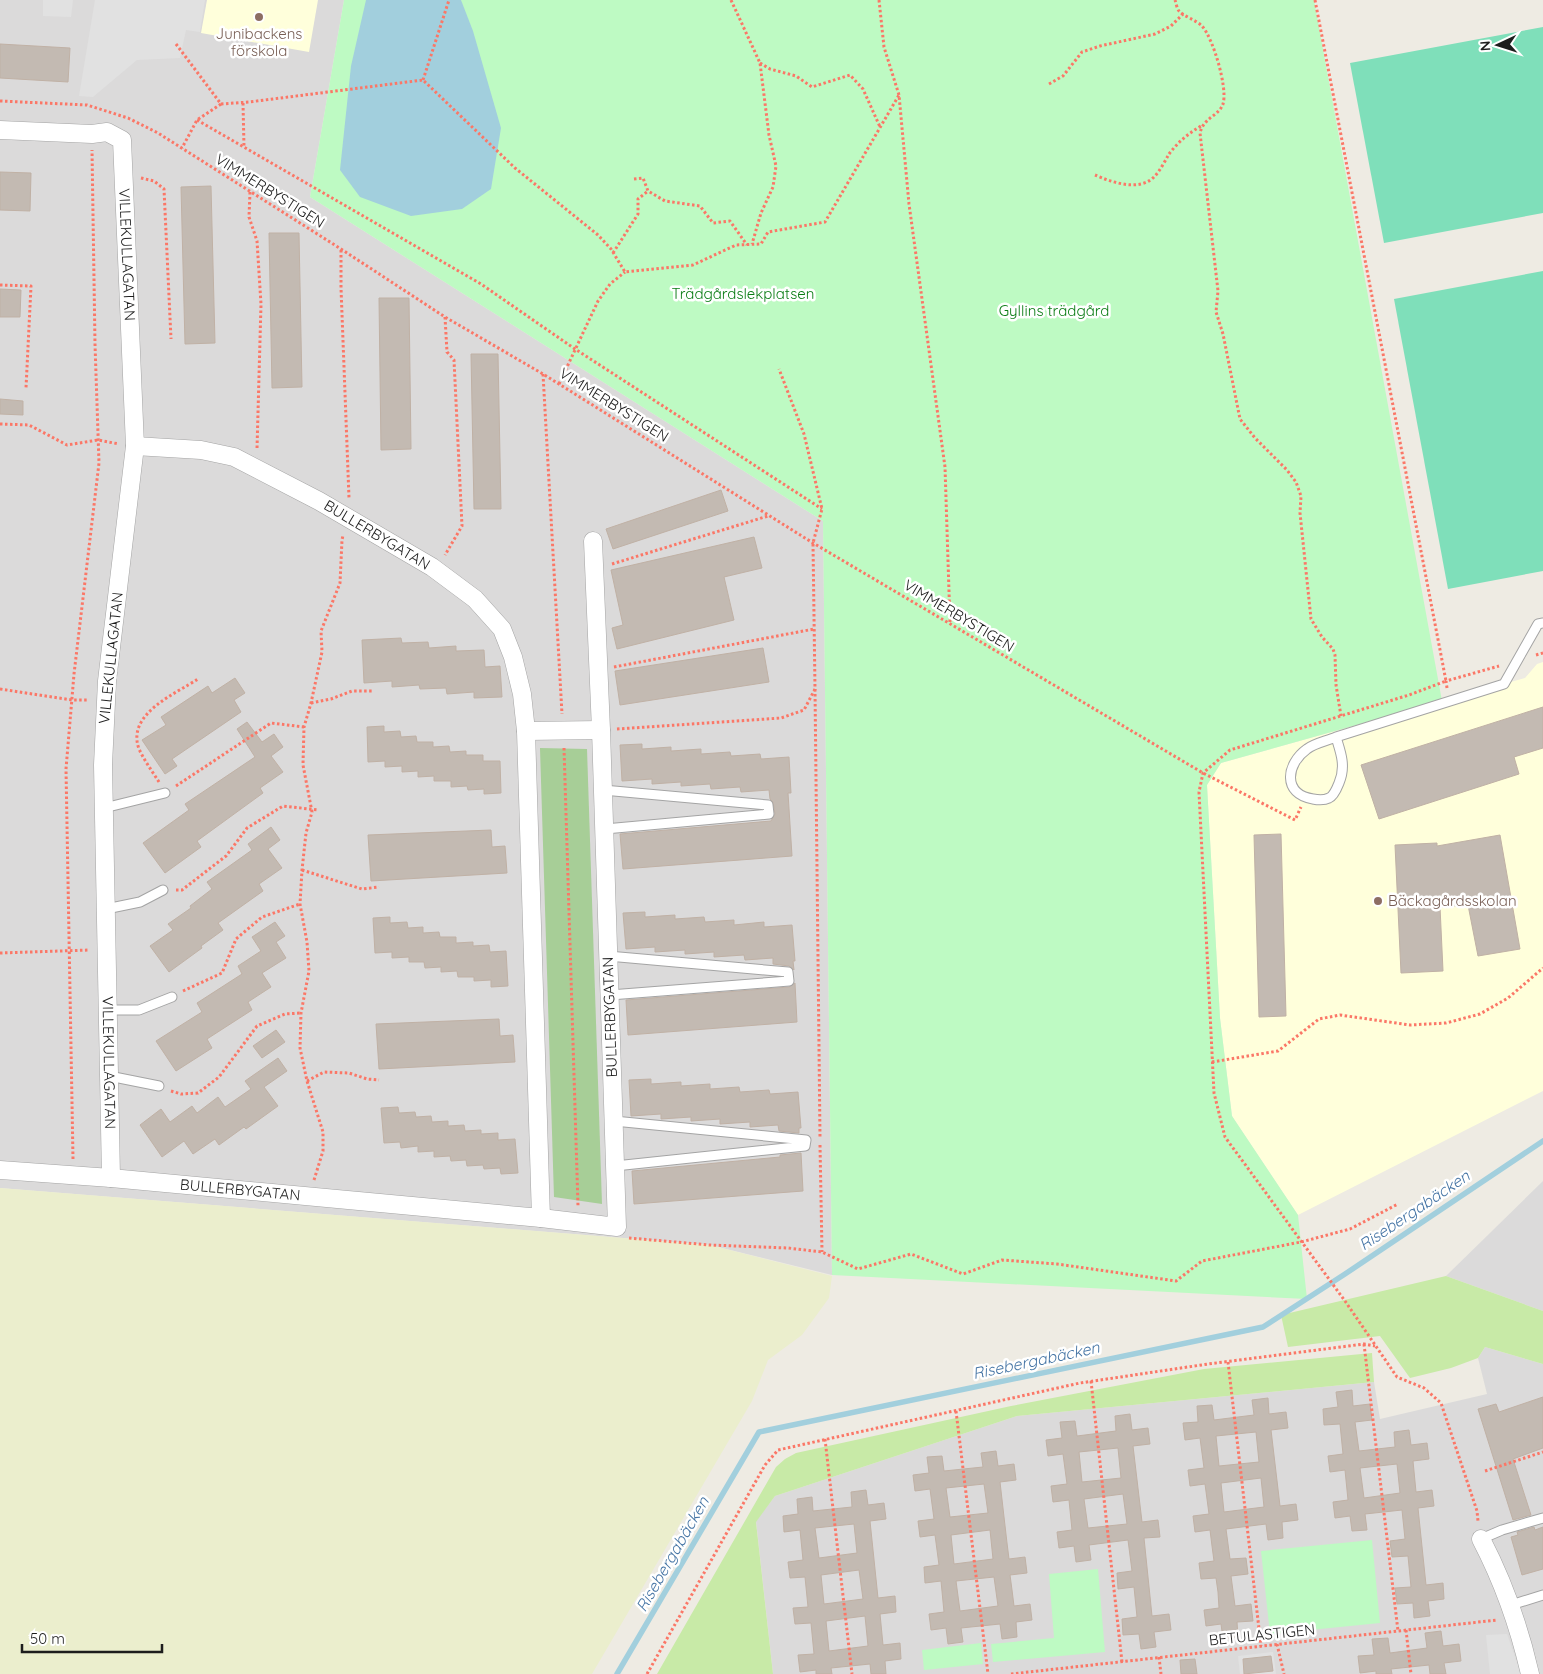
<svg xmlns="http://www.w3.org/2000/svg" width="1543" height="1674" font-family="Quicksand,sans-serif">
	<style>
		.residential { fill: #dbdada }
		.education { fill: #ffffdb }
		.farmland { fill: #ebeecd }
		.grass { fill: #c8eaa7 }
		.forest { fill: #a7ce97 }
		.park { fill: #befac3 }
		.pitch { fill: #7fdfba }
		.parking { fill: #e1e1e1 }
		.water { fill: #a2cfdd }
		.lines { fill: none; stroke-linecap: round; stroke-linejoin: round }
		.stream { stroke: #a2cfdd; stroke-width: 5.5 }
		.building { fill: #c3bab2; stroke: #c0b1a5; fill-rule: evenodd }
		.service-casing { stroke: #a4a4a4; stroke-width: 11 }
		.minor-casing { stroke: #a4a4a4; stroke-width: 19 }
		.path { stroke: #fb7767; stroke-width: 3; stroke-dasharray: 2.5 2.5; stroke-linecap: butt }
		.service { stroke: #fff; stroke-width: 9 }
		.minor { stroke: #fff; stroke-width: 18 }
		.education-dot { fill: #8d6e63; stroke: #fff; stroke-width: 2 }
		.labels { text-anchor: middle; stroke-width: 5; stroke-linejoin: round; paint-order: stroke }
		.education-label { font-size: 15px; fill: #785e54; stroke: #fff }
		.street-label { font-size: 15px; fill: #1d1d1d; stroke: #fff }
		.park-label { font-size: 15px; fill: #0a7c14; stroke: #fff }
		.water-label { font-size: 16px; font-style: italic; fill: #4675a5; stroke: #fff }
	</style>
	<rect width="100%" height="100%" fill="#eeebe3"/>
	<g class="residential">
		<polygon points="0,0 344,0 310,197 823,521 832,1275 710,1245 0,1188"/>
		<polygon points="1543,1181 1543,1311 1446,1276"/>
		<polygon points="1485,1347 1543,1364 1543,1674 773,1674 756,1521 775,1496 1017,1416 1374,1382 1380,1419 1487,1394 1478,1358"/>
	</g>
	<g class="education">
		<polygon points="207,0 318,0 309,52 201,33"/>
		<polygon points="1543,662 1543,1091 1298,1215 1232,1116 1220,1018 1207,785 1221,763 1525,678 1537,664"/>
	</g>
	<polygon class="farmland" points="0,1188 710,1245 832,1276 829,1298 802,1335 768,1360 752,1401 592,1674 0,1674"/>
	<g class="grass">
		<polygon points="1446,1276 1543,1311 1543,1364 1485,1347 1478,1358 1451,1368 1410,1378 1380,1336 1288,1347 1281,1315"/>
		<polygon points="1372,1353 1374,1382 1017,1416 775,1496 756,1522 773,1674 657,1674 776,1467 785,1459 796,1453 1011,1406 1204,1369"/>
	</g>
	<polygon class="forest" points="540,748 587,749 602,1204 554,1197"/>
	<g class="park">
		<polygon points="344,0 1314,0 1442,701 1221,763 1207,785 1220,1018 1232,1116 1298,1215 1307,1299 832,1275 823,521 310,197"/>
		<polygon points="1372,1540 1380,1623 1270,1634 1261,1551"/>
		<polygon points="1098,1569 1105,1652 993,1662 991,1644 1054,1638 1049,1574"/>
		<polygon points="981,1643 983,1664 924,1670 922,1650"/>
	</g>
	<g class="pitch">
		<polygon points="1543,27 1543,213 1384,243 1350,63"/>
		<polygon points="1543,271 1543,571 1448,589 1394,299"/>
	</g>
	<g class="parking">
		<polygon points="43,0 73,0 71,17 43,16"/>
		<polygon points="95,0 205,0 200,32 186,30 180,58 137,60 93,97 79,96"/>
		<polygon points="1507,1634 1521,1674 1490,1674 1486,1635"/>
		<polygon points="1273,1652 1276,1674 1240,1674 1238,1656"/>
	</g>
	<polygon class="water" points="366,0 461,0 473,31 501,128 491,189 462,209 411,216 360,197 340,170 351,66"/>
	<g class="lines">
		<polyline class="stream" points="617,1674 759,1432 1263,1327 1345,1274 1543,1141"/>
	</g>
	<g class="building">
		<polygon points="0,44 70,48 68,82 0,78"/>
		<polygon points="0,172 31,173 30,211 0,210"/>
		<polygon points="211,186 215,343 185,344 181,187"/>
		<polygon points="269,233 299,233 302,387 272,388"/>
		<polygon points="0,289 21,290 20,317 0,317"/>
		<polygon points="379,298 409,298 411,449 381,450"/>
		<polygon points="471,354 498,354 501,509 474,509"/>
		<polygon points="0,399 23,401 23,415 0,414"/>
		<polygon points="721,490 728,511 613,549 606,529"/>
		<polygon points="754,537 762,568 724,577 734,620 617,649 612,628 623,625 611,570"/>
		<polygon points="401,638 402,643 428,642 429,648 456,646 456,651 484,650 485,667 500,666 502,697 474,698 474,692 447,694 446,688 420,689 419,685 392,687 392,681 364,683 362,640"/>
		<polygon points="763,648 769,682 620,705 615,671"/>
		<polygon points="235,678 245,693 234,700 241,712 172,759 177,766 165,774 142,740 166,725 161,717 208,686 212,693"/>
		<polygon points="1543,707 1543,748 1514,757 1519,774 1379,819 1361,765"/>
		<polygon points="247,722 262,742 274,734 283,747 271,756 283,772 260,788 263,793 197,841 201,847 165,873 143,843 189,810 185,804 255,757 237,729"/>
		<polygon points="384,726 384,732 400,731 401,737 416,736 417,742 433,742 433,747 449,746 450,752 466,751 466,755 483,755 483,761 500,761 501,793 484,794 484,789 468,790 467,786 451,787 451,781 434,781 434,776 418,777 418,771 402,772 402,766 385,767 385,761 368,762 367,727"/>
		<polygon points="642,744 642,749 671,747 671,751 701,749 701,754 730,752 731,756 760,754 761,759 789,757 791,793 788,793 792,856 623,869 620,834 771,821 775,814 773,802 770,799 769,790 741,792 740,787 711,789 710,784 681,786 681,782 652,784 652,779 622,781 620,745"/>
		<polygon points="271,827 280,840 268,849 282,868 259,884 263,891 218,923 223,930 201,946 202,948 169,972 150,946 173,930 168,924 191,908 190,906 212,889 207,882 252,850 248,844"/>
		<polygon points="491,830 492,847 505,846 507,873 371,881 368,835"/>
		<polygon points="1281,834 1286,1016 1259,1017 1254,835"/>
		<polygon points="1500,835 1520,949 1478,956 1468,905 1440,907 1443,971 1401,973 1395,845 1437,843 1437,846"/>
		<polygon points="645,912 645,917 675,915 675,919 704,917 705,922 734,920 734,925 764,922 764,927 792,925 795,961 793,961 794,970 789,966 773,964 773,958 745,960 744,955 714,957 714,952 685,954 685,950 655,952 655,947 626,949 623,913"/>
		<polygon points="390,917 390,923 407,922 408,928 423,927 423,933 439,932 440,937 456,937 456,943 473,942 473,946 489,945 490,952 506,951 508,986 491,987 491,980 474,981 474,977 458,977 457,971 441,972 441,967 425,968 424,962 409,962 409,957 392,958 392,952 375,953 373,918"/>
		<polygon points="275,922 285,936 276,942 286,958 262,973 271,987 248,1002 252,1010 207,1039 212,1048 176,1071 156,1041 202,1012 197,1003 242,974 238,966 261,951 252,937"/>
		<polygon points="795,983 797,1022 628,1035 626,1000 789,987"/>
		<polygon points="499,1019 500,1036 513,1035 515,1062 379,1069 376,1024"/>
		<polygon points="276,1030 285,1042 262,1058 253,1046"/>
		<polygon points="278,1058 287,1071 264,1087 278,1106 246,1129 244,1127 219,1145 215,1139 193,1154 184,1141 162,1157 140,1125 161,1109 170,1122 192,1106 197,1113 218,1097 225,1107 251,1089 245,1081"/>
		<polygon points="651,1079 651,1084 681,1082 681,1086 710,1084 710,1089 739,1087 740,1092 769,1090 770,1094 798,1092 801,1128 799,1128 799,1133 779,1131 778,1125 750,1127 750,1122 720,1124 720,1119 691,1121 691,1117 661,1119 661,1114 631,1116 629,1080"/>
		<polygon points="398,1107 399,1113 415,1112 416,1117 431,1116 432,1122 448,1121 448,1126 464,1125 465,1131 481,1130 481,1134 498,1133 498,1140 515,1139 518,1173 501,1174 500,1168 484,1169 483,1165 467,1166 466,1160 451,1161 450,1156 434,1157 434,1151 418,1152 418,1146 401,1148 400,1142 384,1143 381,1108"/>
		<polygon points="801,1153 803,1191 634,1204 632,1171 780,1157 780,1155"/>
		<path d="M1352,1390L1353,1406L1370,1404L1372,1420L1355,1422L1359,1451L1395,1447L1394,1432L1409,1430L1411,1445L1427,1443L1429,1459L1413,1461L1416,1492L1432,1490L1434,1506L1418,1508L1426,1585L1443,1583L1444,1599L1428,1601L1430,1616L1414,1618L1413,1603L1397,1604L1395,1588L1411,1587L1408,1556L1392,1557L1390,1541L1405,1539L1402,1510L1365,1514L1367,1530L1352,1531L1350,1516L1335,1518L1333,1502L1348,1500L1345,1470L1330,1472L1328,1456L1343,1454L1340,1424L1324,1425L1323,1409L1338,1407L1336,1392ZM1397,1464L1400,1493L1364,1498L1360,1468Z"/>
		<polygon points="1543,1397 1543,1448 1513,1459 1531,1515 1513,1520 1478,1409 1496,1404 1499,1412"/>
		<path d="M1268,1398L1269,1414L1286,1412L1288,1428L1271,1430L1280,1506L1296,1504L1298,1520L1282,1522L1283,1538L1268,1540L1266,1524L1226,1529L1230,1559L1246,1558L1248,1574L1231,1576L1235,1606L1251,1604L1253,1621L1237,1622L1238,1637L1223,1639L1221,1624L1206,1626L1204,1610L1219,1608L1218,1592L1216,1578L1201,1579L1199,1563L1214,1561L1212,1546L1210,1530L1195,1532L1193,1516L1209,1514L1205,1484L1190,1486L1188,1470L1204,1468L1200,1438L1185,1440L1183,1423L1198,1422L1197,1406L1212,1405L1214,1420L1254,1415L1252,1400ZM1256,1432L1259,1462L1219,1466L1216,1436ZM1261,1478L1264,1507L1224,1512L1221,1483Z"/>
		<path d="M1130,1414L1132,1430L1148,1428L1150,1444L1133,1446L1142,1522L1158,1520L1160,1537L1144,1538L1152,1616L1169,1614L1171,1630L1154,1632L1156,1647L1141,1649L1139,1634L1123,1635L1122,1619L1137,1617L1134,1587L1118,1589L1117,1573L1132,1571L1128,1540L1089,1545L1091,1560L1076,1562L1074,1546L1059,1548L1057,1532L1072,1530L1069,1500L1053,1502L1051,1486L1067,1484L1063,1454L1048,1456L1046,1440L1062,1438L1060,1422L1075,1421L1077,1436L1116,1431L1115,1416ZM1118,1448L1121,1478L1082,1482L1079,1452ZM1123,1494L1127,1524L1088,1528L1084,1499Z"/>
		<path d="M996,1451L998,1466L1014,1464L1016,1480L1000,1482L1007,1543L1009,1559L1025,1557L1027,1573L1010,1575L1012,1590L1014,1606L1030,1604L1032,1620L1016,1622L1017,1637L1002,1639L1000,1624L961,1628L963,1642L948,1644L946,1628L931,1630L929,1614L944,1612L941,1581L925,1583L924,1567L939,1565L935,1535L920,1537L918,1521L934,1519L930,1489L915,1491L913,1475L929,1473L927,1457L942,1456L944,1471L983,1467L981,1453ZM984,1484L988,1513L950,1517L946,1488ZM990,1530L993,1559L954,1564L951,1535ZM994,1577L998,1606L960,1611L956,1581Z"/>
		<path d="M866,1490L868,1505L884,1503L886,1519L870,1521L878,1598L895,1596L896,1612L880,1614L883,1645L900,1643L901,1659L885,1661L886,1674H871L870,1664L831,1668L832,1674H816V1670L800,1672L798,1655L814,1654L811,1623L795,1624L793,1608L808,1607L805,1577L790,1578L788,1562L803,1560L800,1530L784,1532L783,1516L798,1514L797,1499L812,1497L813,1511L852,1507L851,1492ZM854,1524L857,1553L819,1558L815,1528ZM859,1570L863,1599L824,1604L821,1575ZM865,1616L868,1646L829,1651L826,1621Z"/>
		<polygon points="1534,1527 1535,1530 1543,1527 1543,1569 1522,1575 1511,1537 1518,1535 1517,1532"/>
		<polygon points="1441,1631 1443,1646 1459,1644 1461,1661 1444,1663 1446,1674 1430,1674 1429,1665 1391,1669 1392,1674 1376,1674 1376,1671 1360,1673 1358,1656 1374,1655 1372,1639 1388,1638 1390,1653 1427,1648 1425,1633"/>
		<polygon points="1271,1656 1273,1671 1244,1674 1243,1659"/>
		<polygon points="1195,1659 1197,1674 1181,1674 1180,1660"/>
	</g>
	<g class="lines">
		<defs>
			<g id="service">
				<path d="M1336,737C1338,744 1341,752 1342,760C1343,767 1342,776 1339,783C1337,788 1334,796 1329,798C1325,800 1318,800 1313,799C1282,794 1286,764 1307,749C1315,743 1327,741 1336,737L1504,684L1538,624L1543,623"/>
				<polyline points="603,790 768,805 769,814 605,829"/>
				<polyline points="104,808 165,793"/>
				<polyline points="106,909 140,902 163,890"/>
				<polyline points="608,956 788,972 789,981 610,995"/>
				<polyline points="107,1010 139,1010 172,997"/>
				<polyline points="109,1076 159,1086"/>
				<polyline points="614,1121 806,1140 805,1146 615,1166"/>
				<polyline points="1481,1539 1502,1530 1543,1518"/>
				<polyline points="1511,1605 1543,1595"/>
			</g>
			<g id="minor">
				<path id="s1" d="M0,130L92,134L107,132L122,140L135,446L107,681L103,765L111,1178"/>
				<polyline points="526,731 601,730"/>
				<path id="s2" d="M0,1170L111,1178L541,1218L526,731L522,694L513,657L502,629L475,599L432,567L319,501L234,457L201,450L135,446"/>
				<polyline points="541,1218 617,1227 601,730 593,541"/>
				<path d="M1481,1539C1504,1583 1519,1626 1530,1674"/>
			</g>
		</defs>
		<use href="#service" class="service-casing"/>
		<use href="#minor" class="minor-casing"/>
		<g class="path">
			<polyline points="731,0 760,63 769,135 776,166 773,187 761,213 752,244"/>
			<polyline points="879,0 884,47 899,95 909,204 945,467 950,623"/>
			<path d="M1175,0C1176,3 1177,9 1179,11C1183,16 1196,20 1202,26C1213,38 1228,88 1223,104C1219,116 1204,117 1200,133L1218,291L1216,312L1223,334L1240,419L1255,438L1287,470L1296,482L1301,496L1300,513L1311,619L1322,637L1333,649L1335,655L1336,685L1341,716"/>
			<polyline points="1315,0 1446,681 1409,695 1230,750 1203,773 1199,792 1214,1093 1225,1137 1345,1301 1397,1377 1424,1388 1441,1403 1477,1511 1478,1521"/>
			<polyline points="176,44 221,104 197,120 182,148"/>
			<polyline points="760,63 770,69 796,76 812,87 850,75 863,89 880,127"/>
			<polyline points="423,80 449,0"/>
			<polyline points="1049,84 1063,76 1082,52 1100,46 1155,34 1171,26 1183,14"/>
			<polyline points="0,101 87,105 128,118 158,133 341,249 445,317 543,374 813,543 1203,773 1295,820 1301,807"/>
			<polyline points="243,103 244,147"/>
			<polyline points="221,104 249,102 423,80 515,168 598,235 611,249 625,272 693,265 736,245 761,244 768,232 825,222 899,95"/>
			<polyline points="197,120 481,284 575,349 822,509"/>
			<path d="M1095,175C1111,182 1139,192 1154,177C1160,171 1165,161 1169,154C1178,142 1189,133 1201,126"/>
			<polyline points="141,178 154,181 164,189 171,339"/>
			<polyline points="634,179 643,178 648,191 665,201 700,206 713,223 730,221 747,245"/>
			<polyline points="250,192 249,217 257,241 261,304 257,449"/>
			<polyline points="341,250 341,288 349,498"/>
			<polyline points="613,253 638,214 638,199 648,191"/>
			<polyline points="0,285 31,286 26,388"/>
			<polyline points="445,317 447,352 454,360 462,526 445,555"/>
			<polyline points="543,374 562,714"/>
			<polyline points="559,384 598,301 610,284 625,272"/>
			<polyline points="0,424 29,425 67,445 98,440 119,444"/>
			<polyline points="612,564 768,516"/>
			<polyline points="1536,655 1543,653"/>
			<polyline points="614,667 814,629"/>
			<polyline points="1447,688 1446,681 1499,666"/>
			<polyline points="0,689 72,700 89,700"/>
			<polyline points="815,689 820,1137"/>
			<polyline points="311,703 331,699 352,691 372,691"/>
			<polyline points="617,729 781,718 804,710 815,689 813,543 822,509 804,434 779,369"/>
			<polyline points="564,748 578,1206"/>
			<path d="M159,782C152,771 144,760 139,749C126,714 175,694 198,679"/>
			<polyline points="176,786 271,723 304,727"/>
			<polyline points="302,870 362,889 379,887"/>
			<polyline points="176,890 182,890 226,856 247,828 283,806 318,810"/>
			<polyline points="0,953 89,950"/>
			<polyline points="183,991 222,973 236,939 262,917 300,904"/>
			<polyline points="1212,1062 1278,1051 1319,1019 1340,1015 1410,1025 1446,1023 1480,1014 1508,998 1543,968"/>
			<polyline points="307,1081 324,1072 349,1073 367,1079 379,1080"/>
			<polyline points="171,1091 181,1094 198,1093 219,1077 257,1026 285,1014 301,1013"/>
			<polyline points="820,1145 822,1252"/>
			<polyline points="73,1159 66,769 74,674 99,463 95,344 92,150"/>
			<polyline points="314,1180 323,1151 323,1132 307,1081 300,1048 301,1013 309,971 307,942 300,904 302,870 306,833 312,812 303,765 304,727 311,703 322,652 321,631 340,583 342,540 343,535"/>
			<polyline points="629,1238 710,1245 788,1248 822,1252 858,1269 911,1254 963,1274 1002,1260 1057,1264 1176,1281 1202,1261 1301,1242 1350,1229 1398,1204"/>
			<polyline points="1364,1344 1398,1631"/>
			<polyline points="1228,1362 1261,1646"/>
			<polyline points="1091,1381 1122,1662"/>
			<polyline points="956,1411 988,1674"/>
			<polyline points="825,1439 852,1674"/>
			<polyline points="1485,1471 1543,1452"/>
			<polyline points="1406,1630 1411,1674"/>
			<polyline points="1277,1644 1284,1674"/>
			<polyline points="1159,1657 1161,1674"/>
			<polyline points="647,1674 765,1465 778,1450 1080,1383 1208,1364 1364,1344 1375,1346"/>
			<polyline points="1011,1674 1497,1620"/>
		</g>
		<use href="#service" class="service"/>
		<use href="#minor" class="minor"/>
	</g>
	<g class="education-dot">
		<circle cx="259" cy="17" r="5"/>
		<circle cx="1378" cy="901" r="5"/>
	</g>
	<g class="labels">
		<g class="education-label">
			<text x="259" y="39">Junibackens<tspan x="259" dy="17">förskola</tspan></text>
			<text x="1388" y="906" text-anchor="start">Bäckagårdsskolan</text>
		</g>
		<g class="street-label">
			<text transform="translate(270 191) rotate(32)" y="5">VIMMERBYSTIGEN</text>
			<text dy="5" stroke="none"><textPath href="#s1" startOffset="239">VILLEKULLAGATAN</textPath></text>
			<text transform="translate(614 405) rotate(32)" y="5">VIMMERBYSTIGEN</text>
			<text transform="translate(377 535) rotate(31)" y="5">BULLERBYGATAN</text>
			<text transform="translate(959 616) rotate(31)" y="5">VIMMERBYSTIGEN</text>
			<text transform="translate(111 658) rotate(-84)" y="5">VILLEKULLAGATAN</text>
			<text transform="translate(610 1017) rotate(-92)" y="5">BULLERBYGATAN</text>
			<text dy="5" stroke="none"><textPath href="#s1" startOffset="1049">VILLEKULLAGATAN</textPath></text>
			<text dy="5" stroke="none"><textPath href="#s2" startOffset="241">BULLERBYGATAN</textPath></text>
			<text transform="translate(1262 1635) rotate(-6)" y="5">BETULASTIGEN</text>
		</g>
		<g class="park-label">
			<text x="743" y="299">Trädgårdslekplatsen</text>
			<text x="1054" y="316">Gyllins trädgård</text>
		</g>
		<g class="water-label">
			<text transform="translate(1414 1210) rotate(-34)" y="6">Risebergabäcken</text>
			<text transform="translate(1036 1360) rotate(-12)" y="6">Risebergabäcken</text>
			<text transform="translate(672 1554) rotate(-60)" y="6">Risebergabäcken</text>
		</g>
	</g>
	<g transform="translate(1498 45) rotate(266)" stroke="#ffffff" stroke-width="4" paint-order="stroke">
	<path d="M0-4L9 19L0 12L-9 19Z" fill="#1d1d1d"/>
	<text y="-8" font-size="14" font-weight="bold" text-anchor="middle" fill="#1d1d1d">N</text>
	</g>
	<path d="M22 1644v8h140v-8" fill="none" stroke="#1d1d1d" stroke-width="2.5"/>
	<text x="30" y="1644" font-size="15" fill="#1d1d1d" stroke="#ffffff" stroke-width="4" paint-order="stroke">50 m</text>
</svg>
